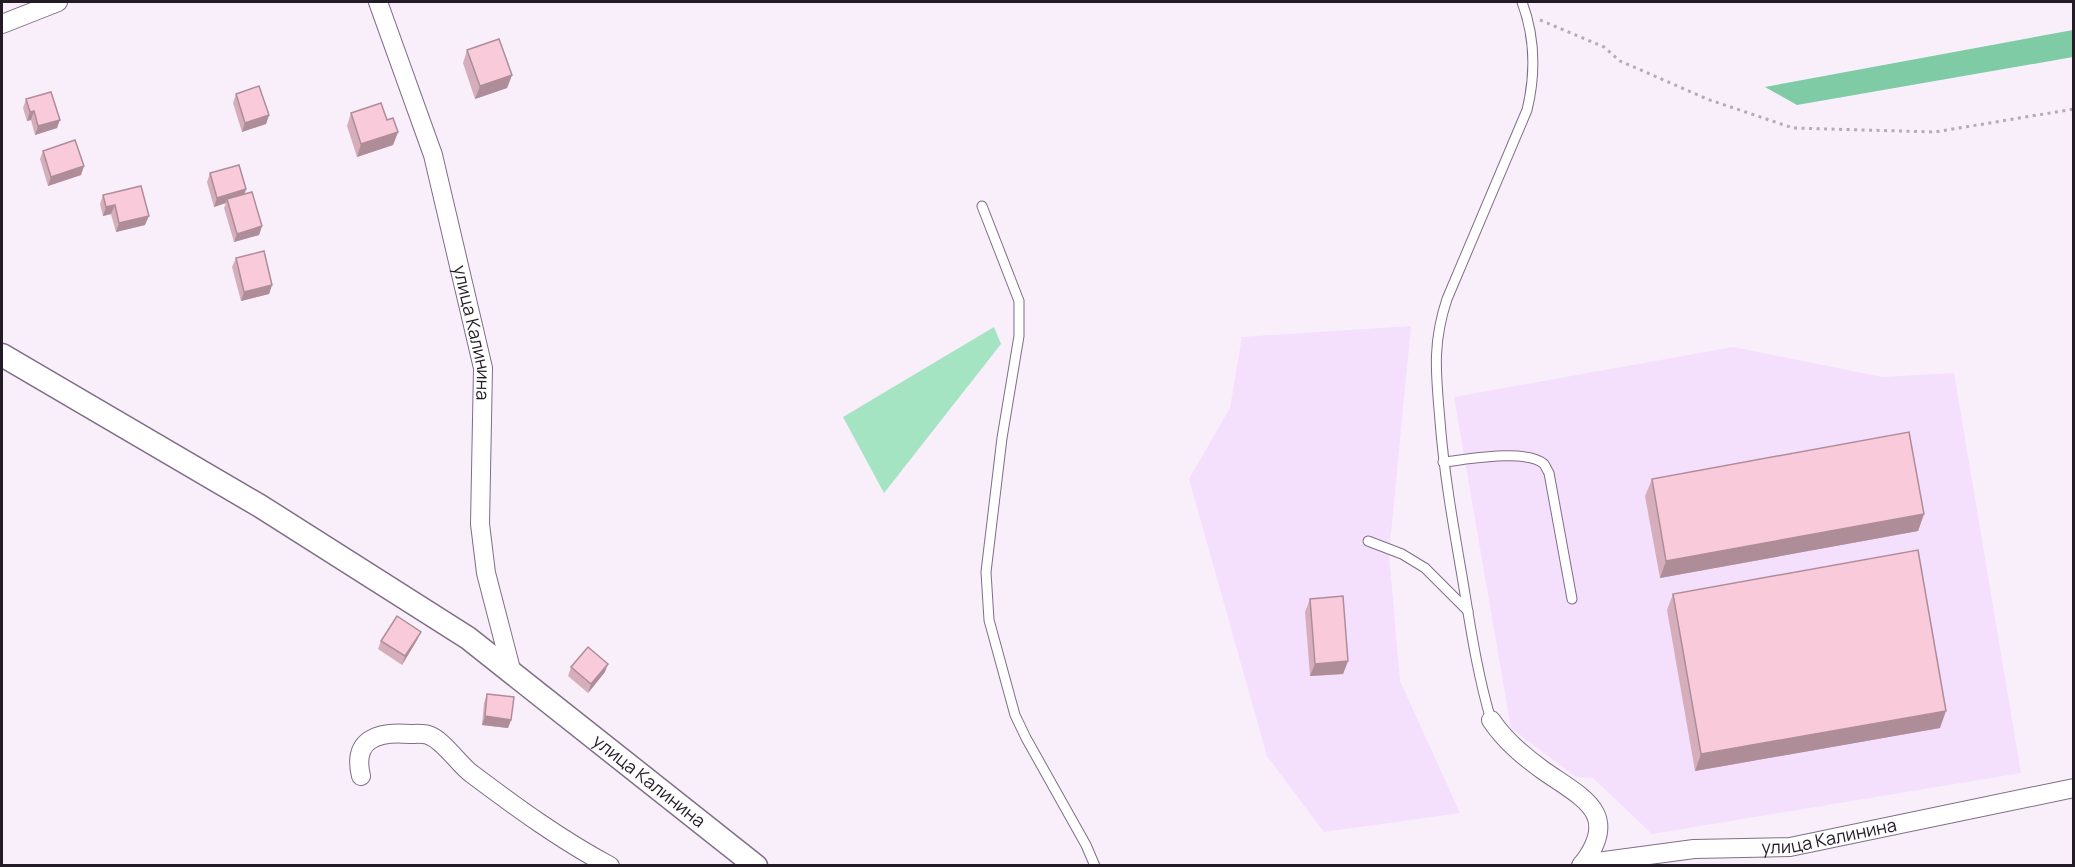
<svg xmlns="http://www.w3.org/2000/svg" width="2075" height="867" font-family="Manrope,sans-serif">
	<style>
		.built { fill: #f4dffd }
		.green { fill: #a4e4c2 }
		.forest { fill: #7fcba5 }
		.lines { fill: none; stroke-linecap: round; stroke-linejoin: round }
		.service-casing { stroke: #816d88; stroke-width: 11 }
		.minor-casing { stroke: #816d88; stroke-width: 20 }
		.tertiary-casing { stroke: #816d88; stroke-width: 25 }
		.path { stroke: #b3abb6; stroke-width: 3; stroke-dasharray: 3 4.5; stroke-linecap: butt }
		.service { stroke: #fff; stroke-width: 9 }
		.minor { stroke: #fff; stroke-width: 18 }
		.tertiary { stroke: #fff; stroke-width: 22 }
		.wall { fill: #d6aebb }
		.shaded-wall { fill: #ae8d98 }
		.building { fill: #f9cad9; stroke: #ae8d98; stroke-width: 1.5 }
		.labels { text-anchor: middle; stroke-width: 4.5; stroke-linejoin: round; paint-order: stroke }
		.street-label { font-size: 18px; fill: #231b26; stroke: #f8effb }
	</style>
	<rect width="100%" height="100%" fill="#f8effb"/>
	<g class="built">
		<polygon points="1411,326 1389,554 1400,681 1460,813 1324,832 1267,756 1189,479 1230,408 1242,337"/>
		<polygon points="1733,347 1882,377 1954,373 2021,773 1652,834 1593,778 1576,777 1511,728 1454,397"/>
	</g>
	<polygon class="green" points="994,327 1001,344 884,493 843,417"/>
	<polygon class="forest" points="2073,30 2073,57 1797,105 1765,87"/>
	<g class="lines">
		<defs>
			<g id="service">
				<polyline points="982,206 1019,301 1019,336 1002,438 986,572 989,620 1015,715 1026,738 1086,845 1095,866"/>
				<path d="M1443,462C1465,460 1527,448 1544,464C1546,467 1547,470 1549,473L1572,599"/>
				<polyline points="1368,541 1402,554 1425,568 1468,611"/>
				<path d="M1491,720C1477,673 1470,624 1462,576C1453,524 1444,473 1440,421C1436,374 1432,344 1447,299L1527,110C1536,73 1535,37 1522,2"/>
			</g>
			<g id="minor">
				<path id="s1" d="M378,2L433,155L483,368L480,524L486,573L512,673"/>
				<polyline points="2,24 58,2"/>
				<path d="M1491,720C1505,741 1523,756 1544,771C1583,798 1622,814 1581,866"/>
				<path d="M361,776C352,739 378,731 410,734C415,734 423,733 428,735C443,739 459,765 472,774C516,807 561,840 610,866"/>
				<path id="s2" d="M1582,864L1694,849L1790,847L2074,788"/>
			</g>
			<g id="tertiary">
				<path id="s3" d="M2,355L260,506L468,638L756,866"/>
			</g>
		</defs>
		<use href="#service" class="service-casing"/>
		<use href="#minor" class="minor-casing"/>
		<use href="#tertiary" class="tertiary-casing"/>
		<polyline class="path" points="1540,20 1604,47 1620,61 1707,99 1793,128 1935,132 2074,109"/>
		<use href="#service" class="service"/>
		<use href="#minor" class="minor"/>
		<use href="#tertiary" class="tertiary"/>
	</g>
	<g class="wall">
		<polygon points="467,50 512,75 507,88 475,99 463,63"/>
		<polygon points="236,94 269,115 266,124 242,132 233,103"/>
		<polygon points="26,99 57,128 35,135 31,120 27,121 23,108"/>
		<polygon points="351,113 387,120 398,132 393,145 357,157 347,126"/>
		<polygon points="43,151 81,175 48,186 40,159"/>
		<polygon points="210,173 246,189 245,194 262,226 259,235 234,242 224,208 226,203 214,207 207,182"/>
		<polygon points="103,195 145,225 116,232 111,214 103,216 100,204"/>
		<polygon points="236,258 272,285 269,294 241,301 232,267"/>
		<polygon points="1652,479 1924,514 1918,531 1660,578 1645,496"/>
		<polygon points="1673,594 1940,728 1695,771 1667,610"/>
		<polygon points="1310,599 1348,661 1343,674 1310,676 1305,612"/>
		<polygon points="421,632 417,640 402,665 378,649 381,641"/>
		<polygon points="571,667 605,672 588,693 568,676"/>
		<polygon points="487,694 511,720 508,728 482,725 484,703"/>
	</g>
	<g class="shaded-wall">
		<polygon points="512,75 507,88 475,99 480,86"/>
		<polygon points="34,111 31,120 27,121 30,112"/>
		<polygon points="269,115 266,124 242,132 245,123"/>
		<polygon points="60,120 57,128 35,135 38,126"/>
		<polygon points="398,132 393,145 357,157 361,144"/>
		<polygon points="84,166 81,175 48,186 51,177"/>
		<polygon points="246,189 243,198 227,199 226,203 214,207 217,198"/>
		<polygon points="115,205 111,214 103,216 106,207"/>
		<polygon points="149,216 145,225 116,232 119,223"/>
		<polygon points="262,226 259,235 234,242 237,234"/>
		<polygon points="272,285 269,294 241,301 244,292"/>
		<polygon points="1924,514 1918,531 1660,578 1666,561"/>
		<polygon points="421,632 417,640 402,665 405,656"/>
		<polygon points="1348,661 1343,674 1310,676 1315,664"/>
		<polygon points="608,664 605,672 588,693 591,684"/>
		<polygon points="1946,711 1940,728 1695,771 1701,754"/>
		<polygon points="485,716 511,720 508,728 482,725"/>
	</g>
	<g class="building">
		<polygon points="499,39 512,75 480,86 467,50"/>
		<polygon points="259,86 269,115 245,123 236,94"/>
		<polygon points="51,92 60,120 38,126 34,111 30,112 26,99"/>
		<polygon points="381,103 387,120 393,118 398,132 361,144 351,113"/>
		<polygon points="75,140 84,166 51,177 43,151"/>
		<polygon points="239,165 246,189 217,198 210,173"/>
		<polygon points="141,186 149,216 119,223 115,205 106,207 103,195"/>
		<polygon points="252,192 262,226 237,234 227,199"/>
		<polygon points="264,251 272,285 244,292 236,258"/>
		<polygon points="1909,432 1924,514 1666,561 1652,479"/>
		<polygon points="1918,550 1946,711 1701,754 1673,594"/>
		<polygon points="1343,596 1348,661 1315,664 1310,599"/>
		<polygon points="397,616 421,632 405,656 381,641"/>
		<polygon points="588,647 608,664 591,684 571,667"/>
		<polygon points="487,694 514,697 511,720 485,716"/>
	</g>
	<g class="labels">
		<g class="street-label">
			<text dy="6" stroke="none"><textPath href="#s1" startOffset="345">улица Калинина</textPath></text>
			<text dy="6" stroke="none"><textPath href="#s3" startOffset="776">улица Калинина</textPath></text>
			<text dy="6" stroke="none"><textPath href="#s2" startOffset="249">улица Калинина</textPath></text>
		</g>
	</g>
	<rect width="2075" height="867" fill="none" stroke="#231b26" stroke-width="6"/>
</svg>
